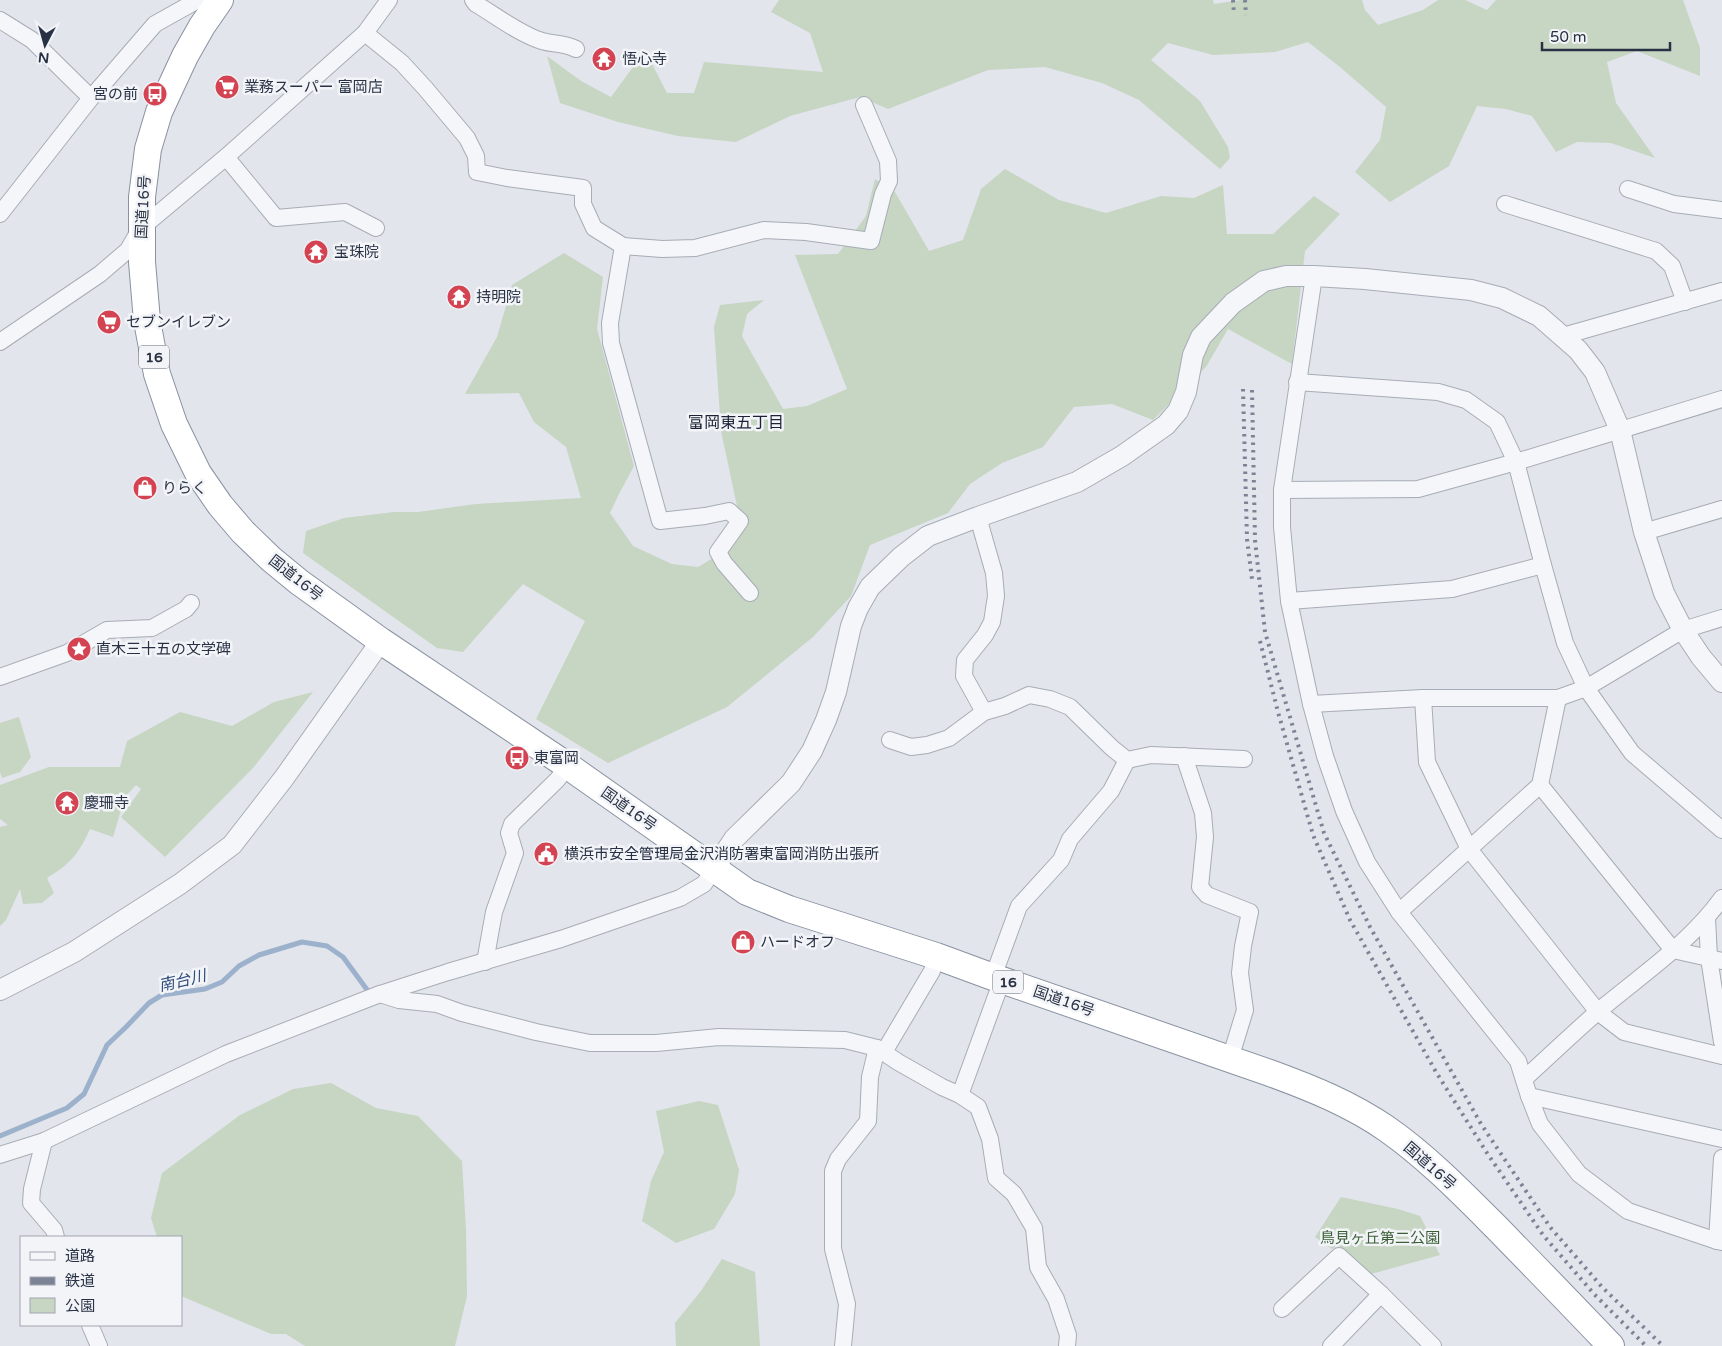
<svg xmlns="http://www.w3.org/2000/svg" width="1722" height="1346" font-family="'Varela Round','Noto Sans JP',sans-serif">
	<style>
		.green { fill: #c7d5c3 }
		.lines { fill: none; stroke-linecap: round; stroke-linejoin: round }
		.stream { stroke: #9cb1cc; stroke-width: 5 }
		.minor-casing { stroke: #a7acb6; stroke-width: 18 }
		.tertiary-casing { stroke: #a7acb6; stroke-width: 22 }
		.trunk-casing { stroke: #8992a2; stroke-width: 28 }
		.minor { stroke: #f5f6f9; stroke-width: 16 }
		.tertiary { stroke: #f5f6f9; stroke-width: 20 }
		.trunk { stroke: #fff; stroke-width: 26 }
		.rail { stroke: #7b8395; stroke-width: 4; stroke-dasharray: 2.5 5; stroke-linecap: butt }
		.labels { text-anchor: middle; stroke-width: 5; stroke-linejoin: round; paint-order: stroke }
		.shield { fill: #f2f4f8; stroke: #656c7a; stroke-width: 1 }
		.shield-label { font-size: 14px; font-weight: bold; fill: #293244 }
		.poi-label { font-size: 15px; fill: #293244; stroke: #f2f4f8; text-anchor: start }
		.street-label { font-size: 15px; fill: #293244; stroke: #f2f4f8 }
		.park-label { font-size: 15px; fill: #3c6036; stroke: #f2f4f8 }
		.neighbourhood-label { font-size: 16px; fill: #1b2335; stroke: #f2f4f8 }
		.water-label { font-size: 16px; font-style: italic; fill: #314e7a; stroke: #f2f4f8 }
	</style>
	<rect width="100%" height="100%" fill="#e2e5eb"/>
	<g class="green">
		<polygon points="779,0 1213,0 1214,4 1241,0 1362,0 1365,10 1378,25 1423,10 1438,0 1465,0 1487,10 1496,0 1683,0 1700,48 1700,76 1637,51 1607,62 1616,103 1655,158 1611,143 1577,142 1556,152 1532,116 1506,109 1477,106 1449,166 1390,202 1355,172 1380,140 1386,107 1340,67 1308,42 1275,52 1213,55 1168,43 1151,60 1200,101 1228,147 1230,158 1220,169 1139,100 1102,83 1045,67 988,70 888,109 860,97 790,116 736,142 678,136 618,122 560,103 547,56 581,81 611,97 633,67 652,64 667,93 694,93 704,62 823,72 810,33 771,12"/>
		<polygon points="1005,169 1059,200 1106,213 1161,196 1194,198 1223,185 1227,234 1273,234 1314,196 1340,214 1305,251 1292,364 1228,329 1206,367 1153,420 1112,404 1074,407 1043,447 1002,463 970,484 948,513 870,545 851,596 813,637 727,707 608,763 536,719 585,621 523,584 463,652 437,648 303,553 306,531 344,518 394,512 418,512 476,504 581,498 566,447 534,422 519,393 465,394 497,337 512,285 564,253 603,277 597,329 634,466 619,494 610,513 633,546 672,564 698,567 733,546 737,506 721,431 714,327 720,305 764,300 747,314 742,336 783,409 807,406 847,389 795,255 838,254 866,216 875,179 895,192 929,251 963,240 981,189"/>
		<path d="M313,692L253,768L165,857L121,817L141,789L136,785L125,797L113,837L90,829C78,855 71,863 47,878L54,893L42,903L23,904L20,889L6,920L0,926V827L8,825L0,819V785L49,767H120L127,741L180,712L232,726L274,702Z"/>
		<polygon points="19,717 31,757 20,772 2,778 0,772 0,723"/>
		<polygon points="331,1083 376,1108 418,1116 462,1161 466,1230 467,1296 455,1346 305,1346 286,1334 271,1334 181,1296 181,1237 157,1237 151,1218 162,1173 240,1115 293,1089"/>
		<polygon points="699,1101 718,1105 739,1170 735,1194 714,1229 676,1243 642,1221 651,1181 664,1152 656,1111"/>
		<polygon points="1341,1197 1398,1209 1420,1216 1440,1255 1371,1274 1338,1245 1332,1249 1315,1237"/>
		<polygon points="722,1259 755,1272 760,1346 676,1346 675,1323 701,1291"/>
	</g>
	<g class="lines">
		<polyline class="stream" points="0,1136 67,1108 84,1094 107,1045 126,1027 149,1003 162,995 205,989 222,982 239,966 259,955 302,942 327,946 343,957 368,991"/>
		<defs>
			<g id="minor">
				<path d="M473,0L476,4C495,15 521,35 542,41C555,45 561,42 576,49"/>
				<polyline points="0,20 32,40 91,98"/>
				<polyline points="365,33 402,63 425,88 467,138 476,156 477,172 507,178 583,188 583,204 594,228 623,246 662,249 695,248 764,230 806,232 871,241 883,194 889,181 888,161 864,105"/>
				<polyline points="226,157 276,218 345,212 376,228"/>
				<polyline points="1628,189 1674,204 1722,210"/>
				<polyline points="1505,204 1656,251 1672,266 1685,302"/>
				<polyline points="0,214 91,98 155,24 198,0"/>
				<polyline points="623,246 610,323 611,343 660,521 705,516 729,511 740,521 718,552 724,563 750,593"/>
				<polyline points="1314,276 1282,490 1282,527 1289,601 1311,704 1325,756 1344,811 1367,862 1399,912 1518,1061 1529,1096 1540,1124 1579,1174 1628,1211 1717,1241"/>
				<polyline points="1563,336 1722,291"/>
				<polyline points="0,342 100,274 128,250 140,229 226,157 365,33 389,0"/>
				<polyline points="1297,382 1438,392 1466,400 1497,422 1516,462 1543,565 1565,643 1586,688 1632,753 1722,830"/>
				<polyline points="1282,490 1418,489 1516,462 1722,399"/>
				<polyline points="978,517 994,573 996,596 992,622 985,635 965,660 964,676 984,712"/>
				<polyline points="1644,532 1722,509"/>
				<polyline points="1289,601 1452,589 1543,565"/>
				<polyline points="0,677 67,653 107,630 152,628 186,609 191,603"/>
				<polyline points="1423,698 1427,762 1469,849 1598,1012 1624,1032 1722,1056"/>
				<polyline points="1311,704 1423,698 1558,698 1586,688 1683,630 1722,618"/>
				<polyline points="890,740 911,747 927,745 949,738 984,712 1005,706 1029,695 1050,699 1070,707 1112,748 1127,760 1151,755 1244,759"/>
				<polyline points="1184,756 1203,813 1205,837 1200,887 1207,895 1250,912 1243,946 1240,973 1245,1010 1230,1059"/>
				<polyline points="1540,785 1673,950 1722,961"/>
				<polyline points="1399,912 1540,785 1558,698"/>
				<polyline points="1707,918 1709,958 1722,1042"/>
				<polyline points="485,962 494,912 515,853 509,833 512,824 557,780 568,766"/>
				<polyline points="993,977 1019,906 1061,860 1070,839 1111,791 1127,760"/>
				<polyline points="380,994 399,1000 437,1004 462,1013 536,1032 590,1043 656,1043 719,1037 845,1040 877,1048 898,1062 942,1087 960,1095 978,1107 990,1139 996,1178 1014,1194 1034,1228 1038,1267 1056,1299 1068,1335 1067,1346"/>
				<polyline points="884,1052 932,971 936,956"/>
				<path d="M1524,1079C1552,1054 1578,1028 1607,1004C1647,971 1692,940 1722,898"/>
				<polyline points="960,1095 1002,980"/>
				<polyline points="1529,1096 1722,1139"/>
				<polyline points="44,1141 32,1189 31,1203 54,1230 56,1237"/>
				<polyline points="0,1155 44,1141 226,1054 380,994 448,972 561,939 680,898 704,884 714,869"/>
				<polyline points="1722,1158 1717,1241 1722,1242"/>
				<polyline points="1282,1309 1339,1256 1381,1294 1433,1346"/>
				<polyline points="90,1325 99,1346"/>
				<polyline points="843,1346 847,1304 833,1249 833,1171 838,1159 868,1121 870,1077 877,1048"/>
				<polyline points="1331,1346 1381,1294"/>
			</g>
			<g id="tertiary">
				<polyline points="714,869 734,839 791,783 812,751 826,720 836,692 851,626 858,608 870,587 901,557 928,536 978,517 1077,482 1122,456 1166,425 1178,411 1186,392 1193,355 1201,337 1233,303 1264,281 1286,276 1314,276 1365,279 1471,290 1502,298 1539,316 1578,350 1595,372 1620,430 1644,532 1664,593 1683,630 1701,657 1722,682"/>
				<polyline points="0,990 74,952 180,884 232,845 284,778 381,641"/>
			</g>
			<path id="trunk" d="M220,0L202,26L185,56L159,112L148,149L142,197V262L147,321L157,374L174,424L198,473L220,505L243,532L271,559L299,582L381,641L568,766L747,892L789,909L936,956L993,977L1270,1073C1311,1088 1351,1104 1387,1129C1427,1157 1462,1193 1497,1228C1535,1267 1573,1306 1611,1346"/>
		</defs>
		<use href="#minor" class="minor-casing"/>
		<use href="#tertiary" class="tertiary-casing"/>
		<use href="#trunk" class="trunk-casing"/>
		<use href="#minor" class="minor"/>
		<use href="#tertiary" class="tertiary"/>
		<use href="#trunk" class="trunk"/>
		<g class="rail">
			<polyline points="1233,0 1234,14"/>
			<polyline points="1245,0 1246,15"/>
			<polyline points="1243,389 1247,539 1252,579"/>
			<polyline points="1252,390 1255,540 1265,632 1324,833 1370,927 1481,1124 1550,1227 1602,1287 1663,1346"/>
			<polyline points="1260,641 1278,712 1313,835 1350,920 1436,1072 1487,1153 1543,1235 1594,1294 1646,1346"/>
		</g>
	</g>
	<defs>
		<symbol id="temple-disc" viewBox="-11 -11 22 22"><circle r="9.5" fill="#d44351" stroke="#f2f4f8"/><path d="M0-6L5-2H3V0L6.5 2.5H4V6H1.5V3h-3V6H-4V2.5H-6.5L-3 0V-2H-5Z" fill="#fff"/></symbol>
		<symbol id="supermarket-disc" viewBox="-11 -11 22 22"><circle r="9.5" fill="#d44351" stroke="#f2f4f8"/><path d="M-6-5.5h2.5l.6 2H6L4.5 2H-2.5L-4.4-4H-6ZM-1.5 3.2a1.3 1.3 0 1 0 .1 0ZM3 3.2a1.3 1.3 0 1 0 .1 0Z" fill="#fff"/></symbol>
		<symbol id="bus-disc" viewBox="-11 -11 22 22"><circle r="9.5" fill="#d44351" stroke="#f2f4f8"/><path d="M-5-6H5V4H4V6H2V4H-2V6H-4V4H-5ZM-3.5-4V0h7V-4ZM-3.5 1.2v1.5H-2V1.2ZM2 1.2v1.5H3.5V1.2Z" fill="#fff"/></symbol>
		<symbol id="shop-disc" viewBox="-11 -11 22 22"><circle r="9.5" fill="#d44351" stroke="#f2f4f8"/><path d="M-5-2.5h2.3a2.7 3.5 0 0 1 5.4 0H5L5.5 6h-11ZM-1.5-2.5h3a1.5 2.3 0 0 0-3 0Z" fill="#fff"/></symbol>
		<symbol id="sight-disc" viewBox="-11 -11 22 22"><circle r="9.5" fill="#d44351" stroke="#f2f4f8"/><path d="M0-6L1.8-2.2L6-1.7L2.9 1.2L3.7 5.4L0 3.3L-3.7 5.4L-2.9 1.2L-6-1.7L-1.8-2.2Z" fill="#fff"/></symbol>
		<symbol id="civic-disc" viewBox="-11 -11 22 22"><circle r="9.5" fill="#d44351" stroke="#f2f4f8"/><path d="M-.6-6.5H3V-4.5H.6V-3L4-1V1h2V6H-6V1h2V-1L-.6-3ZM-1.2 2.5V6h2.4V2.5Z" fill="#fff"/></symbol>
	</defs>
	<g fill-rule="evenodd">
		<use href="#temple-disc" x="590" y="45" width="28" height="28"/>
		<use href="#supermarket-disc" x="213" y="73" width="28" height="28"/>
		<use href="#bus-disc" x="141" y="80" width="28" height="28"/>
		<use href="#temple-disc" x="302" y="238" width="28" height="28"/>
		<use href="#temple-disc" x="445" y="283" width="28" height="28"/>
		<use href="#supermarket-disc" x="95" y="308" width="28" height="28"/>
		<use href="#shop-disc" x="131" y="474" width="28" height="28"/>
		<use href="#sight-disc" x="65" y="635" width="28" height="28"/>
		<use href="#bus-disc" x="503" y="744" width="28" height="28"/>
		<use href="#temple-disc" x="53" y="789" width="28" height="28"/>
		<use href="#civic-disc" x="532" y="840" width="28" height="28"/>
		<use href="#shop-disc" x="729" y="928" width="28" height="28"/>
	</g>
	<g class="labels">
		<g class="shield">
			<rect x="139" y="345.5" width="30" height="23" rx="4"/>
			<rect x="993" y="970.5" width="30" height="23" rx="4"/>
		</g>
		<g class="shield-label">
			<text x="154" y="362">16</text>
			<text x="1008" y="987">16</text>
		</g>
		<g class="poi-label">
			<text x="622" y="64">悟心寺</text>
			<text x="244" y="92">業務スーパー 富岡店</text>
			<text x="138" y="99" text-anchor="end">宮の前</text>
			<text x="334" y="257">宝珠院</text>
			<text x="476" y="302">持明院</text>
			<text x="126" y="327">セブンイレブン</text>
			<text x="162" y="493">りらく</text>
			<text x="96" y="654">直木三十五の文学碑</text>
			<text x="534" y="763">東富岡</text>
			<text x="84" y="808">慶珊寺</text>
			<text x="564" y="859">横浜市安全管理局金沢消防署東富岡消防出張所</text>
			<text x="760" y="947">ハードオフ</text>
		</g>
		<g class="street-label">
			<text transform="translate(143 207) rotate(-87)" y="5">国道16号</text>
			<text transform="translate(296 578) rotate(38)" y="5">国道16号</text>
			<text transform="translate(629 809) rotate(35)" y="5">国道16号</text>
			<text transform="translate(1064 1001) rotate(19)" y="5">国道16号</text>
			<text transform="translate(1430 1166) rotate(41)" y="5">国道16号</text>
		</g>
		<g class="park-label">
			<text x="1380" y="1243">鳥見ヶ丘第二公園</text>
		</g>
		<g class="neighbourhood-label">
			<text x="736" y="428">富岡東五丁目</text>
		</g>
		<g class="water-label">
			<text transform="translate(182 980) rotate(-13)" y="6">南台川</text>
		</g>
	</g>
	<rect x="20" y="1236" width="162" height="90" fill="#f2f4f8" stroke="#a2a6b0"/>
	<rect x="30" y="1252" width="25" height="8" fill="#f5f6f9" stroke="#a2a6b0"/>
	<text x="65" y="1261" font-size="15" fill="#293244">道路</text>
	<rect x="30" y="1277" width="25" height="8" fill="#7b8395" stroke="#a2a6b0"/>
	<text x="65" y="1286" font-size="15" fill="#293244">鉄道</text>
	<rect x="30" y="1298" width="25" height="15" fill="#c7d5c3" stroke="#a2a6b0"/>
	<text x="65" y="1311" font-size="15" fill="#293244">公園</text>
	<g transform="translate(45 45) rotate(186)" stroke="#f2f4f8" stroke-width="4" paint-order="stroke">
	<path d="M0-4L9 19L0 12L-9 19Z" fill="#293244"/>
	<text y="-8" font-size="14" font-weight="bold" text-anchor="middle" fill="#293244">N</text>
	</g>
	<path d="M1542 42v8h128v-8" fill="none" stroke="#293244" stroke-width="2.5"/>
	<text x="1550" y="42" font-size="15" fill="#293244" stroke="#f2f4f8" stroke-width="4" paint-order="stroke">50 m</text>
</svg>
